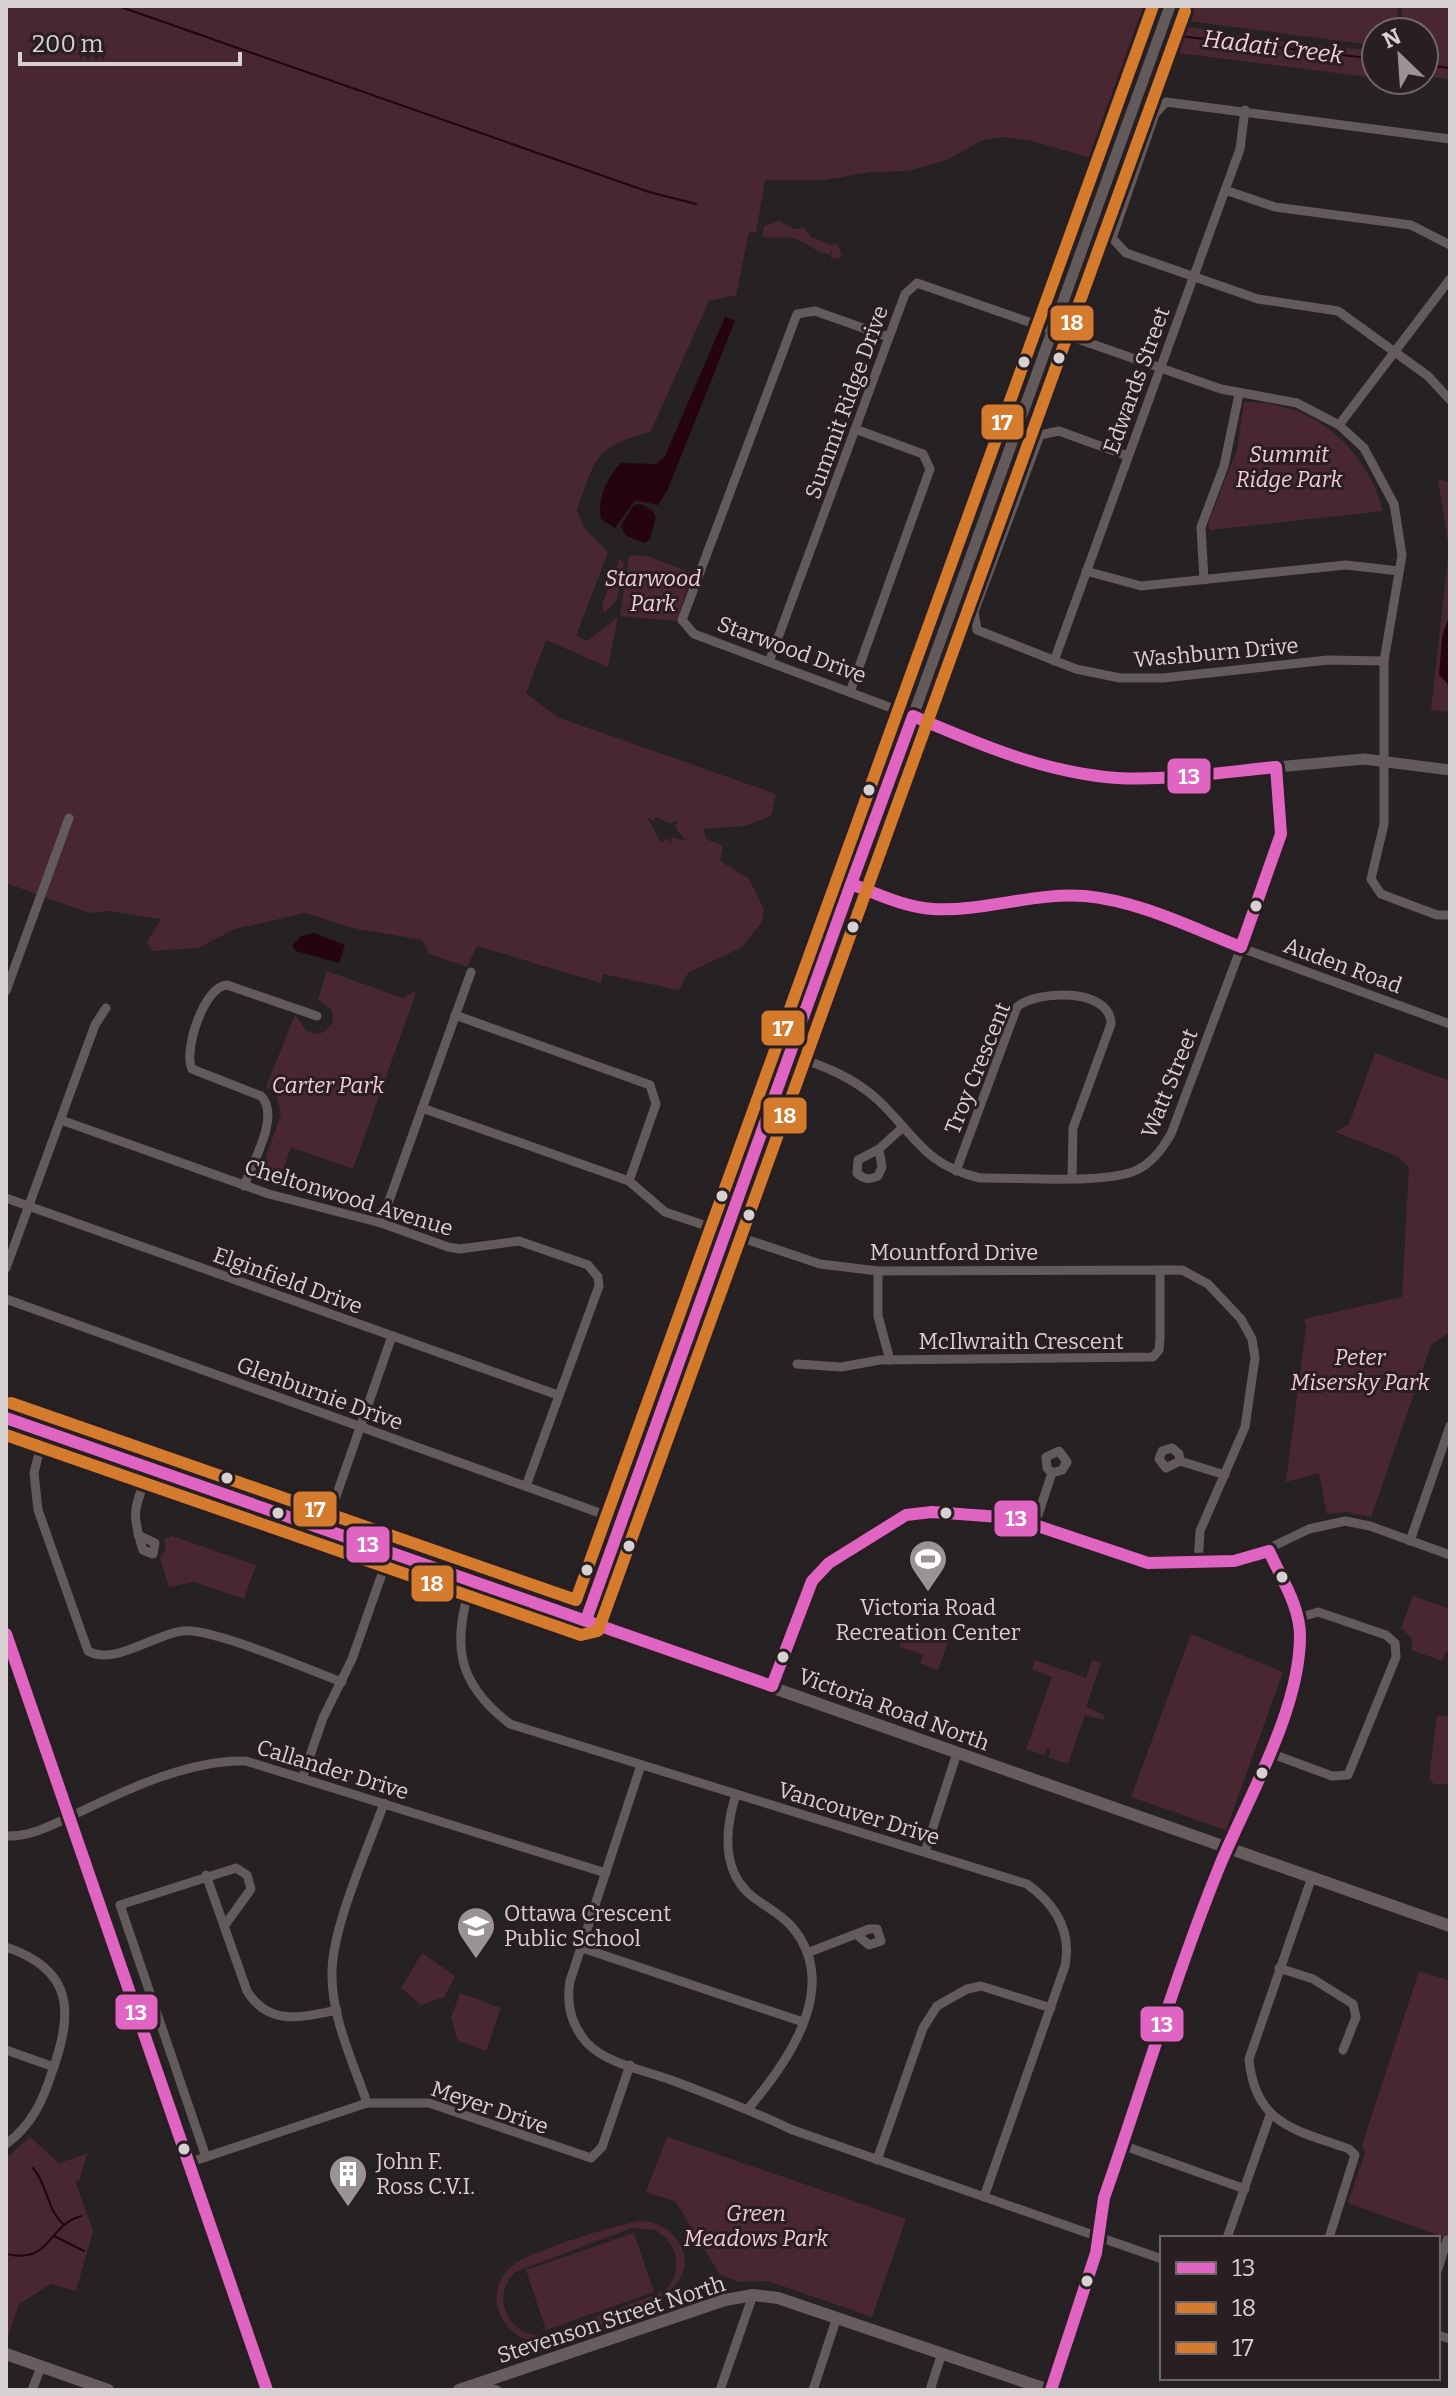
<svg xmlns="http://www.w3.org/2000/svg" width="1456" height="2396" font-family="Bitter,serif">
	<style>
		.green { fill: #492731; fill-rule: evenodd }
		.water { fill: #25030f }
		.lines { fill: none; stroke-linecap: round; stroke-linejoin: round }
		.stream { stroke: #25030f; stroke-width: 2 }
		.minor { stroke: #635a5c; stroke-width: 9 }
		.tertiary { stroke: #635a5c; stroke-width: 11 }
		.secondary { stroke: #675c5e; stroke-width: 12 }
		.bus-1-casing { stroke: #291e21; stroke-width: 18 }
		.bus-2-casing { stroke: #291e21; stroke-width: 18 }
		.bus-3-casing { stroke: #291e21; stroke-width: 18 }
		.bus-1 { stroke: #e064c2; stroke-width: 12 }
		.bus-2 { stroke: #d57b2d; stroke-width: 12 }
		.bus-3 { stroke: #d57b2d; stroke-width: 12 }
		.bus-dot { fill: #d8d1d2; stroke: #291e21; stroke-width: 3 }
		.labels { text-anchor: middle; stroke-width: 6; stroke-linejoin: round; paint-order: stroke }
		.street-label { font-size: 22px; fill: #d8d1d2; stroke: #291e21 }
		.park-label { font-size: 22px; font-style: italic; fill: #f5cbd5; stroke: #291e21 }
		.poi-label { font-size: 22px; fill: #d8d1d2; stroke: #291e21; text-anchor: start }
		.water-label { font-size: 24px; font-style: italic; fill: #f7cdd7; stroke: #291e21 }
		.line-badge { stroke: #291e21; stroke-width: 3 }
		.badge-label { font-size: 22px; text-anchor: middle; font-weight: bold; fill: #fff }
	</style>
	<rect width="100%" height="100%" fill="#262122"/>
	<g class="green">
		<path d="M6,6H1150L1095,159L1032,141L1003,137L983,140L947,160L908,171L871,172L825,180H765L756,233L749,232L736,295L709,301L651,431C593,449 597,455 577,510L584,528L608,552L576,636L587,641L618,617L608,667L546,640L526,693L557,717L776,794L771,816L745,826L703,829L706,839L723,846L720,861L749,879L764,909L762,922L742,947L688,973L679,990L603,974L601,983L477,946L467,967L429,954L422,940L353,928L305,913L235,929L198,948L152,951L147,942L161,919L109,911L89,913L6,883ZM647,817L654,821L655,817L669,823L678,821L675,827L686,841L672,837L671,844L667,838L661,843Z"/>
		<polygon points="1180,6 1397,6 1400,30 1376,32 1376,44 1372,45 1188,21 1177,15"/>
		<polygon points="1402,6 1450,6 1450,80 1424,75 1424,32 1402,32"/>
		<polygon points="1176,25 1260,39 1376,51 1376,78 1170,52"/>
		<path d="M779,221L794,229L804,228L811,237L832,245L837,243L842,257L831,259L832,248L830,254C815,253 809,243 795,239C784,235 774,240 762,236L764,226Z"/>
		<path d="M1244,402C1312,400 1367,448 1383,511L1210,530L1208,523L1237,450Z"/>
		<polygon points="1438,479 1450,482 1450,614 1442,637 1450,712 1431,710 1449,549"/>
		<polygon points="629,555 647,556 692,573 677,621 620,616"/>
		<path d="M620,558L624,565C614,586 627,595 604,613L602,605Z"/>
		<path d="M327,971L403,998L417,990L353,1169L291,1147L278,1184L258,1178L281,1115L276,1093L266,1087L295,1015C304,1026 306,1038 324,1032L333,1023L332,1010L318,999Z"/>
		<polygon points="1375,1053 1450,1081 1450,1332 1431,1345 1371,1517 1347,1512 1327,1514 1319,1473 1286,1482 1306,1327 1304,1319 1402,1297 1409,1167 1397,1156 1335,1132 1349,1124"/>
		<polygon points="172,1536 256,1565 244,1599 194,1582 169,1587 160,1558 166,1550 164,1540"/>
		<polygon points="1413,1596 1450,1609 1450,1654 1446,1652 1442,1661 1412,1650 1412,1638 1401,1628"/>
		<polygon points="901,1625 950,1636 938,1670 920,1663 923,1655 900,1647"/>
		<polygon points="1191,1634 1283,1672 1226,1830 1131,1797"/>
		<polygon points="1035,1660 1086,1678 1092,1660 1101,1663 1086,1707 1105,1715 1103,1720 1085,1715 1068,1764 1048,1757 1051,1750 1047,1748 1044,1755 1026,1749 1052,1677 1032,1669"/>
		<polygon points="1437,1715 1450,1716 1450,1784 1434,1784 1429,1778"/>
		<polygon points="422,1953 455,1976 444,1997 421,2005 401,1988"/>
		<polygon points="1419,1971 1450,1981 1450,2248 1442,2245 1443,2237 1348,2203 1365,2153 1362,2145"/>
		<polygon points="460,1993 501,2008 486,2051 458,2041 451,2018"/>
		<polygon points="30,2137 59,2163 87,2154 79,2181 75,2180 93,2231 76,2291 51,2284 19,2304 7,2339 6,2158"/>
		<polygon points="667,2137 906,2219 872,2317 768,2281 739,2282 720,2275 676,2202 646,2192"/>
		<path d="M641,2221C658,2222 673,2230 681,2246C708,2304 583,2329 546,2342C505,2346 478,2295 512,2266C527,2252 618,2224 641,2221ZM632,2228L655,2230C679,2244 684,2270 665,2291L547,2335C510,2340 489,2298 515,2272Z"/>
		<polygon points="634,2233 654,2292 546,2330 526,2270"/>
	</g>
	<g class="water">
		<path d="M725,317L735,321L668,489L658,505L635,500L615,528L601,519C597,499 607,477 621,463L656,464L665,456Z"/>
		<polygon points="640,504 651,509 656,517 650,539 644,543 625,535 621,525 634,505"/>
		<polygon points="1450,614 1450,686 1439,675 1442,637"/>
		<polygon points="314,933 345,945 339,963 296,951 292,946 301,936"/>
	</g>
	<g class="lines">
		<g class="stream">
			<polyline points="118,6 649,192 696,204"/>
			<polyline points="1149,29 1157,6"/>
			<polyline points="1171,35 1376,59"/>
			<polyline points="1424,65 1450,68"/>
			<path d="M33,2168C48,2185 46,2208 63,2224"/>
			<polyline points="54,2236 84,2251"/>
			<path d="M6,2254C53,2264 45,2227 81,2216"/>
		</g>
		<g class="minor">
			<polyline points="1450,139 1166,102 1155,114 1112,238 1126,253 1258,299 1338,311 1428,376 1450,400"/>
			<polyline points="1225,190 1275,207 1411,225 1450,245"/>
			<polyline points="888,337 815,311 797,314 682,620 694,634 913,716"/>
			<polyline points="1339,425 1450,279"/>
			<polyline points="1128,456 1059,431 1040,435 974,612 977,630 1076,669 1120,678 1163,678 1328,660 1384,661"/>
			<polyline points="1086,571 1141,586 1346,565 1399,571"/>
			<polyline points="1204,580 1201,527 1224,466 1239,394"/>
			<polyline points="1054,661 1240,149 1245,110"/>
			<polyline points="769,662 905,294 917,283 1221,389 1297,403 1339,425 1364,448 1394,504 1402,555 1384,661 1384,824 1371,879 1381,894 1437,915 1450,915"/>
			<polyline points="850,692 930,469 923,454 855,429"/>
			<polyline points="851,884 930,909 978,907 1046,895 1088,896 1129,907 1450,1024"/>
			<polyline points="6,991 69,818"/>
			<polyline points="455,1015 650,1085 656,1104 629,1181"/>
			<path d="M790,1055C822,1065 853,1077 878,1100C916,1136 924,1165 980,1178C1019,1177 1104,1185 1137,1170C1153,1162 1162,1149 1171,1134L1278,849L1282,820L1276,767"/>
			<polyline points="422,1108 629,1181 665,1212 820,1264 878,1271 1182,1270 1208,1284 1241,1319 1252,1339 1255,1358 1245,1427 1200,1531 1198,1564"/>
			<polyline points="61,1120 269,1194 381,1223 448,1247 460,1249 519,1241 588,1265 598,1277 599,1286 526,1486"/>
			<path d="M879,1149L882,1167L878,1176C870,1180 864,1180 857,1173L858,1160L879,1149L902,1128"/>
			<path d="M956,1171L1017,1007C1035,990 1111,987 1111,1024L1073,1128L1072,1177"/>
			<path d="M244,1186C252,1163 281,1116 261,1096L192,1069C183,1051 204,986 227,985L317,1016"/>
			<polyline points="6,1198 558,1395"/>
			<polyline points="381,1223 471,972"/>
			<polyline points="6,1268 95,1025 106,1008"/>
			<polyline points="878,1271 878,1316 890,1360"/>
			<polyline points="6,1299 622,1521"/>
			<polyline points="797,1364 841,1367 880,1360 1153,1357 1159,1350 1160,1339 1160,1270"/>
			<path d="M44,1432L34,1473L38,1510L88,1651C115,1666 154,1634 183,1631C213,1628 309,1670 342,1682"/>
			<polyline points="1180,1461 1166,1468 1159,1459 1162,1451 1172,1448 1179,1454 1180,1461 1225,1475"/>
			<polyline points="1035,1524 1052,1473 1062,1470 1067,1462 1059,1451 1046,1457 1047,1468 1052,1473"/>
			<polyline points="325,1528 392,1336"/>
			<path d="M138,1535L155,1543L153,1554L143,1550C130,1510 135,1507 150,1468"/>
			<polyline points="1410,1541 1450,1426"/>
			<path d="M472,1580C452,1643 455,1682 510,1724L1027,1884C1055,1904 1072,1930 1065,1966L984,2197"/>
			<polyline points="772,1686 812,1581 829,1563 885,1526 915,1513 1014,1518 1138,1561 1163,1565 1251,1557 1309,1529 1345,1521 1370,1526 1450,1555"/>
			<polyline points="1267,1752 1332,1776 1348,1775 1396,1657 1395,1643 1386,1635 1318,1612 1298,1618"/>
			<path d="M641,1765L570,1981C566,2004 571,2025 587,2043C607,2064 644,2070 671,2080C711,2095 751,2110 790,2129L1162,2259"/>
			<polyline points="303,1776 323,1718 352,1659 390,1551"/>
			<path d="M736,1794C725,1829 721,1872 753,1897C766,1907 782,1915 792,1927C842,1986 788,2062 748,2109"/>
			<path d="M6,1836C33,1837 58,1822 82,1811C130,1788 192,1759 246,1761L606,1873"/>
			<polyline points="925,1852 957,1753"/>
			<path d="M206,1875L247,1991C269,2027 302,2017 337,2010"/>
			<path d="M1312,1877L1249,2059C1255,2125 1296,2130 1349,2149L1355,2155L1329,2238"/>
			<path d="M6,1947C75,1970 73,2014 52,2072C43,2101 31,2126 6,2144"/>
			<polyline points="582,1948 803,2022"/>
			<polyline points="807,1953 869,1929 877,1929 881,1941 869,1945 856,1934"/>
			<polyline points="1279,1968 1313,1979 1353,2004 1356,2017 1343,2050"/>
			<polyline points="6,2050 54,2067"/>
			<path d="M367,2103C353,2062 331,2016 332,1973C332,1926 368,1849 384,1803"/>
			<polyline points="1122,2145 1245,2189"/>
			<polyline points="206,2157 120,1905 236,1868 247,1875 251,1889 225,1925"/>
			<polyline points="877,2160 923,2028 937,2006 967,1989 981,1986 1051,2008"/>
			<polyline points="188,2163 367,2103 429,2103 591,2158 602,2147 630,2065"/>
			<polyline points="1227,2238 1270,2115"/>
			<polyline points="1438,2269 1447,2240"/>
			<polyline points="1438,2335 1450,2339"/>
			<polyline points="477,2384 497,2390"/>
			<polyline points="32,2390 41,2367"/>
			<polyline points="720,2390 753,2295"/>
			<polyline points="813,2390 837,2317"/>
			<polyline points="930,2390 942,2353"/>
			<path d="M1051,2390L1096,2253L1104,2198L1221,1863C1245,1823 1301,1681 1300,1637C1300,1607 1281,1578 1269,1551"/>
		</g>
		<polyline class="tertiary" points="1170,6 913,716 1048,765 1102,777 1157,778 1364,759 1450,770"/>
		<g class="secondary">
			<polyline points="6,1418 1450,1926"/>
			<polyline points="586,1620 913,716"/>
			<polyline points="6,1634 267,2390"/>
			<polyline points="6,2354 108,2390"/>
			<polyline points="459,2390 725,2300 753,2295 778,2298 1049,2390"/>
		</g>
		<defs>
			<g id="bus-1">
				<path d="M913,716C978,744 1046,773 1117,778C1170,781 1224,772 1276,767L1281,834L1241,947C1190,927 1139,901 1085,896C1034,892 984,912 933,909C904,907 878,894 851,884Z"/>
				<path d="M6,1418L772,1686L812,1581L829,1563L906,1515L932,1512L1014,1518L1148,1563L1234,1561L1269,1551C1281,1578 1300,1606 1300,1636C1300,1710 1248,1798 1220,1865C1176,1973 1143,2087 1104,2198L1096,2253L1051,2390"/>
				<polyline points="586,1620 851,884"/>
				<polyline points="6,1634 267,2390"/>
			</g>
			<polyline id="bus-2" points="6,1435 581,1635 598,1631 1185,11"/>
			<polyline id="bus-3" points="11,1403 576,1600 1153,6"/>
		</defs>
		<use href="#bus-1" class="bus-1-casing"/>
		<use href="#bus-2" class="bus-2-casing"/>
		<use href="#bus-3" class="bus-3-casing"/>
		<use href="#bus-1" class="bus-1"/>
		<use href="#bus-2" class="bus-2"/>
		<use href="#bus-3" class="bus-3"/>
	</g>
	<defs>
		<symbol id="stadium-pin" viewBox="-11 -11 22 30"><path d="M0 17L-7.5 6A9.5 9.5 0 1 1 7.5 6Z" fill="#9a9394" stroke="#291e21"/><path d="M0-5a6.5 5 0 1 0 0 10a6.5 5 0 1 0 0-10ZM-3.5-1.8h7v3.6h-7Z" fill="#fff"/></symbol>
		<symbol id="school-pin" viewBox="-11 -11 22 30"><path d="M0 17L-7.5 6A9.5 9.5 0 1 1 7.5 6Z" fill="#9a9394" stroke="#291e21"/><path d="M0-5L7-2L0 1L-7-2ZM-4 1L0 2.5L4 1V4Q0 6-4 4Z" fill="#fff"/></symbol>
		<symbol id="building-pin" viewBox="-11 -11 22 30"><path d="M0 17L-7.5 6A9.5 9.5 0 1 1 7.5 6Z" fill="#9a9394" stroke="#291e21"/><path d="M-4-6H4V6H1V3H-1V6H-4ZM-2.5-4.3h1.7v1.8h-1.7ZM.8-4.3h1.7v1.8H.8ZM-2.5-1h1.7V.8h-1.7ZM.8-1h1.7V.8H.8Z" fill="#fff"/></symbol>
	</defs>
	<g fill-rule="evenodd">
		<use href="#stadium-pin" x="906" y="1537" width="44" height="60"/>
		<use href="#school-pin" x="454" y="1904" width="44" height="60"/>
		<use href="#building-pin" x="326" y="2152" width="44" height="60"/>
	</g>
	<g class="bus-dot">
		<circle cx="1059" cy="358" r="7"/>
		<circle cx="1024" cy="362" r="7"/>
		<circle cx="869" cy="790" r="7"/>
		<circle cx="1256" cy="906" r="7"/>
		<circle cx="853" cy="927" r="7"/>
		<circle cx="722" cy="1196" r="7"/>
		<circle cx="749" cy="1215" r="7"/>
		<circle cx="227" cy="1478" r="7"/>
		<circle cx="278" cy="1513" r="7"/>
		<circle cx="946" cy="1513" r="7"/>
		<circle cx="629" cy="1546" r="7"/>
		<circle cx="587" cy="1570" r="7"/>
		<circle cx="1282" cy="1577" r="7"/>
		<circle cx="783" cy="1657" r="7"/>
		<circle cx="1262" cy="1773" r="7"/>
		<circle cx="184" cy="2149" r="7"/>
		<circle cx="1087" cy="2281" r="7"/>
	</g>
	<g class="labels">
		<g class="street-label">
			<text transform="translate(1136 380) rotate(-70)" y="8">Edwards Street</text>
			<text transform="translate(846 402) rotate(-70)" y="8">Summit Ridge Drive</text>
			<text transform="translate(792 649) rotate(20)" y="8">Starwood Drive</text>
			<text transform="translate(1216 652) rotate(-5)" y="8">Washburn Drive</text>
			<text transform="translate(1343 965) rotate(20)" y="8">Auden Road</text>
			<text transform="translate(977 1068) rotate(-68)" y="8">Troy Crescent</text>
			<text transform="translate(1169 1083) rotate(-68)" y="8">Watt Street</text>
			<text transform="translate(349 1197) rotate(17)" y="8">Cheltonwood Avenue</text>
			<text x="954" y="1260">Mountford Drive</text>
			<text transform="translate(288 1280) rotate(20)" y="8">Elginfield Drive</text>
			<text x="1021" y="1349">McIlwraith Crescent</text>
			<text transform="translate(320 1393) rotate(20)" y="8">Glenburnie Drive</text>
			<text transform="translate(894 1709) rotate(20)" y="8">Victoria Road North</text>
			<text transform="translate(333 1769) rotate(17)" y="8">Callander Drive</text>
			<text transform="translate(859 1813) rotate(17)" y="8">Vancouver Drive</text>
			<text transform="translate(490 2107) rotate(19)" y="8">Meyer Drive</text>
			<text transform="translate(611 2319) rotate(-18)" y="8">Stevenson Street North</text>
		</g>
		<g class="park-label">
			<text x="1289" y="462">Summit<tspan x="1289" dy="25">Ridge Park</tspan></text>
			<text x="653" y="586">Starwood<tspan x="653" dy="25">Park</tspan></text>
			<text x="328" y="1093">Carter Park</text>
			<text x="1360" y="1365">Peter<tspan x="1360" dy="25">Misersky Park</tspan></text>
			<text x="756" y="2221">Green<tspan x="756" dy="25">Meadows Park</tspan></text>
		</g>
		<g class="poi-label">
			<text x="928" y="1615" text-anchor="middle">Victoria Road<tspan x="928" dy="25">Recreation Center</tspan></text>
			<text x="504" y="1921">Ottawa Crescent<tspan x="504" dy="25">Public School</tspan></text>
			<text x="376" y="2169">John F.<tspan x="376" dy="25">Ross C.V.I.</tspan></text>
		</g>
		<g class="water-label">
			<text transform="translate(1273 47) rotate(7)" y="8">Hadati Creek</text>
		</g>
	</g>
	<g class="line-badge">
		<rect x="1049" y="304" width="46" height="38" rx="8" fill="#d57b2d"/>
		<rect x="980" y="403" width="45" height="38" rx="8" fill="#d57b2d"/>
		<rect x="1166" y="757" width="46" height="38" rx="8" fill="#e064c2"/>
		<rect x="760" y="1009" width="46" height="38" rx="8" fill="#d57b2d"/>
		<rect x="762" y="1096" width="46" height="39" rx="8" fill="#d57b2d"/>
		<rect x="292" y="1490" width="46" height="38" rx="8" fill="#d57b2d"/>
		<rect x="993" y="1499" width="46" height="39" rx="8" fill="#e064c2"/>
		<rect x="345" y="1525" width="46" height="39" rx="8" fill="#e064c2"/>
		<rect x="410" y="1564" width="45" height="39" rx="8" fill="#d57b2d"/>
		<rect x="114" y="1993" width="45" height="38" rx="8" fill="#e064c2"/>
		<rect x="1139" y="2005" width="46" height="38" rx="8" fill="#e064c2"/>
	</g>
	<g class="badge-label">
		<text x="1072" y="330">18</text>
		<text x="1002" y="430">17</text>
		<text x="1189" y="784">13</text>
		<text x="783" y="1036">17</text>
		<text x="785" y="1123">18</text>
		<text x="315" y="1517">17</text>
		<text x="1016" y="1526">13</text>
		<text x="368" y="1552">13</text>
		<text x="432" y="1591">18</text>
		<text x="136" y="2020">13</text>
		<text x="1162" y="2032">13</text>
	</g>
	<rect width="1456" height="2396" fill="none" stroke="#d8d1d2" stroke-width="16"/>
	<rect x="1160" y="2236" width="280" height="144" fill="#291e21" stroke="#6f6668" stroke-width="2"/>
	<rect x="1176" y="2262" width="40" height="12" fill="#e064c2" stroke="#6f6668" stroke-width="2"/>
	<text x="1232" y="2276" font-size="24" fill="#d8d1d2">13</text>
	<rect x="1176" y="2302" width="40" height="12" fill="#d57b2d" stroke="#6f6668" stroke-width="2"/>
	<text x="1232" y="2316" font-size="24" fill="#d8d1d2">18</text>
	<rect x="1176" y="2342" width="40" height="12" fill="#d57b2d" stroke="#6f6668" stroke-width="2"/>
	<text x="1232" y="2356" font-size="24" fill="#d8d1d2">17</text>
	<g transform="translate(1400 56) rotate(335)"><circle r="38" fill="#291e21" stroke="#6f6668" stroke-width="2"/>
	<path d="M0-6L14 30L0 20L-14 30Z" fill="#9a9394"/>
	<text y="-12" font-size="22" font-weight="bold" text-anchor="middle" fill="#d8d1d2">N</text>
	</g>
	<path d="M20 52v12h220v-12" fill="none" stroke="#d8d1d2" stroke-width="4"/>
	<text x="32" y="52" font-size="24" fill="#d8d1d2" stroke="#291e21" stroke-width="6" paint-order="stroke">200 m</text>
</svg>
